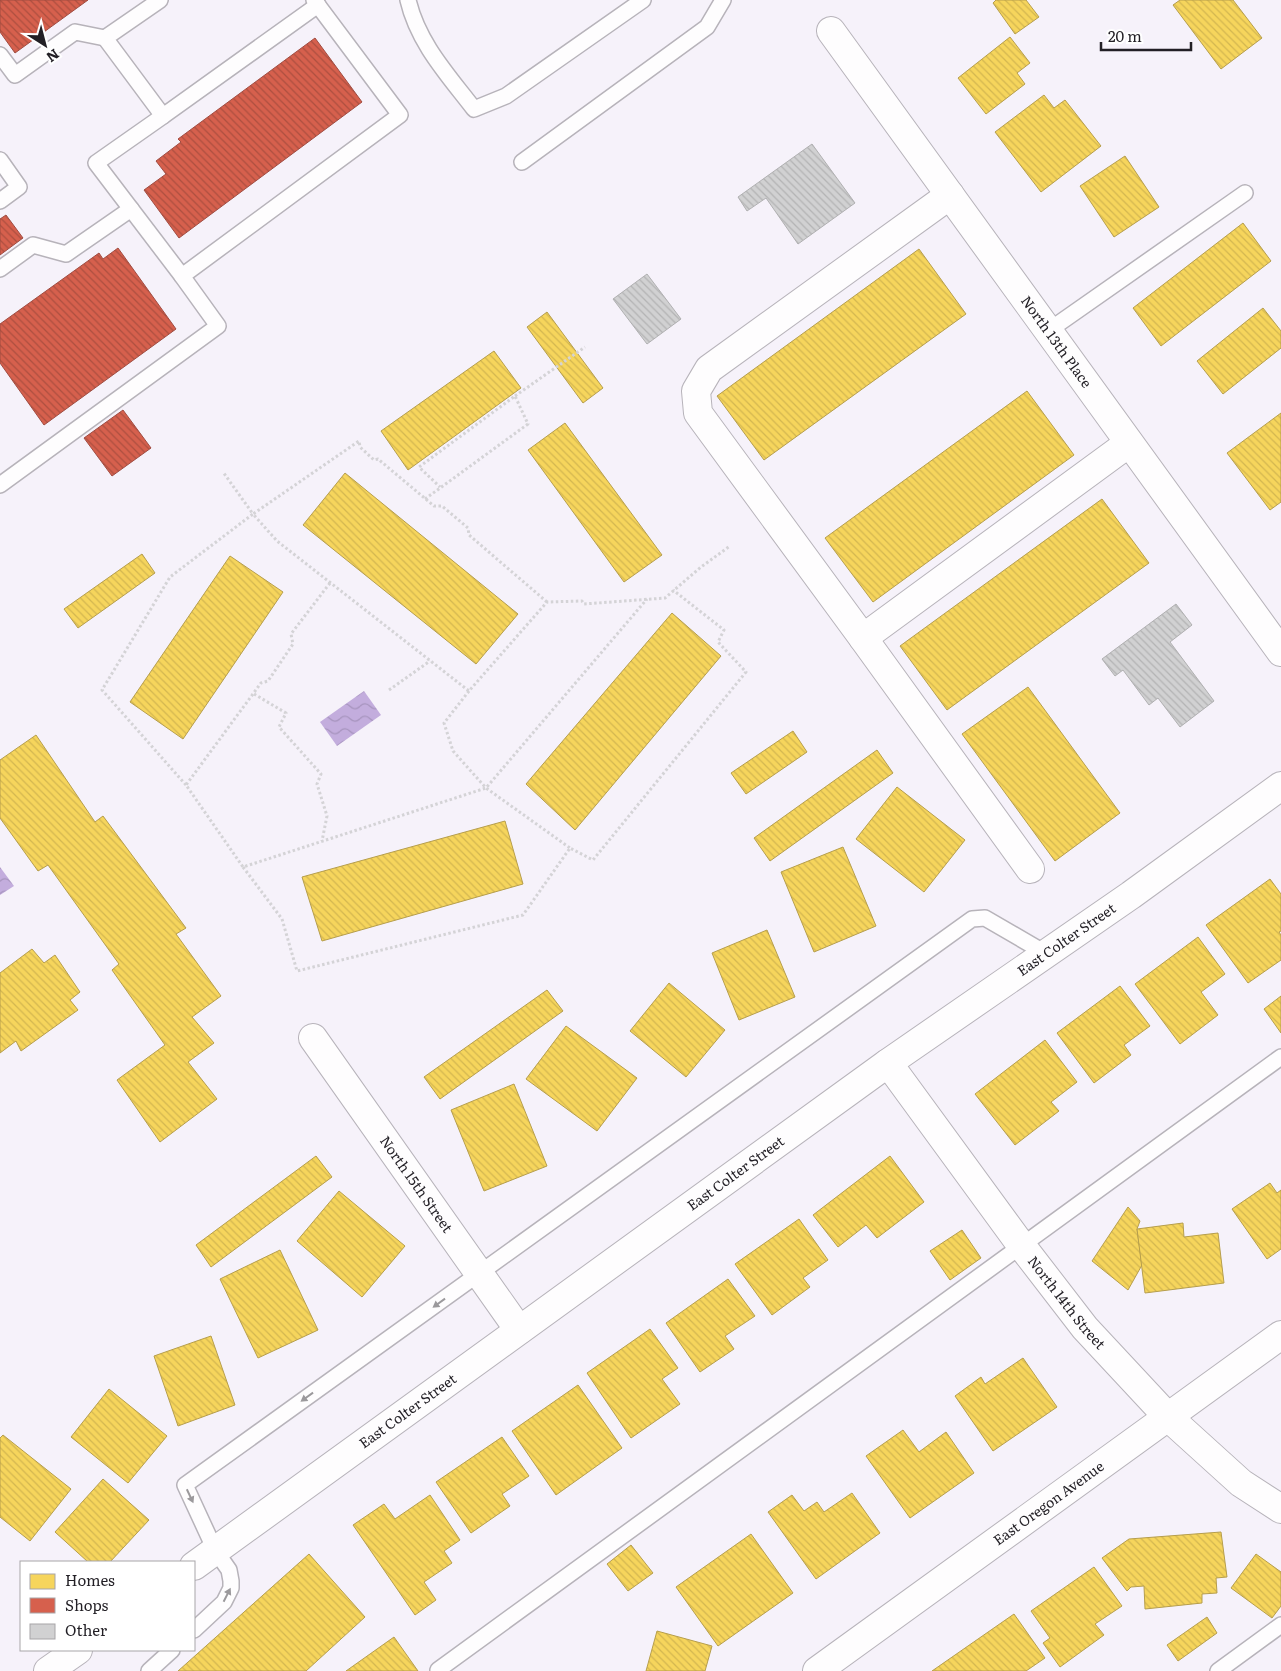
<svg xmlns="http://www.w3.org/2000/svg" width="1281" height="1671" font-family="Literata,serif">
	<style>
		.water { fill: url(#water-waves) }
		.homes { fill: url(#homes-back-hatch); stroke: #b69e4c }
		.shops { fill: url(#shops-back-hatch); stroke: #a04c41 }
		.building { fill: url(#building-back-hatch); stroke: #b0b0b1 }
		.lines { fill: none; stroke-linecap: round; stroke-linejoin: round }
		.service-casing { stroke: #b7b3ba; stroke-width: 18 }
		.minor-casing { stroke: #b7b3ba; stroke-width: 30 }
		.tertiary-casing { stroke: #b7b3ba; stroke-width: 30 }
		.path { stroke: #d4d3d6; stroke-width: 3; stroke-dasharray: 2.5 2.5; stroke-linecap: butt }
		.service { stroke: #fefdfe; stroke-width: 15 }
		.minor { stroke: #fefdfe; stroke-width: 28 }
		.tertiary { stroke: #fefdfe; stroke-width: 28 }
		.oneway { fill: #9b999c }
		.labels { text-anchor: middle; stroke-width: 5; stroke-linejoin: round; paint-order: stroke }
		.street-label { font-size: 14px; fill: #221f25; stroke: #fff }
	</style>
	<defs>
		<pattern id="water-waves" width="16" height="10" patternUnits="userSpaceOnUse" patternTransform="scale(1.25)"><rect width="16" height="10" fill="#c3addd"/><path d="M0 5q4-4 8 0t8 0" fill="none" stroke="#a794be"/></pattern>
		<pattern id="homes-back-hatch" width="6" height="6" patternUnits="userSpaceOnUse" patternTransform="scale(1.25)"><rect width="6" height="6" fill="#f6d55c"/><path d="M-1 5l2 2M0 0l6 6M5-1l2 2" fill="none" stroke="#d3b650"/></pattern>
		<pattern id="shops-back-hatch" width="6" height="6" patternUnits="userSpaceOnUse" patternTransform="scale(1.25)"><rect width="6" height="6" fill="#d6604d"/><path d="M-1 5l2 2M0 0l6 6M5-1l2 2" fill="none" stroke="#ad4f40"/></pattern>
		<pattern id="building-back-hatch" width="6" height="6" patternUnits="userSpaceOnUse" patternTransform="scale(1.25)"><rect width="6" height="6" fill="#d1d1d2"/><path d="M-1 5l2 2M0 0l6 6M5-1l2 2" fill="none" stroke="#b3b3b4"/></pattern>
	</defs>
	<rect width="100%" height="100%" fill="#f6f2fa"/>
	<g class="water">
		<polygon points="364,691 381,715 337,746 320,722"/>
		<polygon points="0,867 14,886 0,895"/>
	</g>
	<g class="homes">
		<polygon points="996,0 1026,0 1039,17 1015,34 993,3"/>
		<polygon points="1180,0 1233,0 1262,38 1221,69 1173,5"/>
		<polygon points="1010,37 1030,63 1017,73 1025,84 986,114 958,78"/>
		<polygon points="1044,95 1054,108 1065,100 1101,146 1041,192 995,132"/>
		<polygon points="1125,156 1159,207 1114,237 1080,186"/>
		<polygon points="1243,223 1271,261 1161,346 1133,308"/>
		<polygon points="919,249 966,314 764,460 717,396"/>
		<polygon points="1263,308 1281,331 1281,348 1223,394 1197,361"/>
		<polygon points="547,312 603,388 583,403 527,327"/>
		<polygon points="494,351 521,388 408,470 381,431"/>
		<polygon points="1027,391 1074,455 873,602 825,538"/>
		<polygon points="1281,413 1281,502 1270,510 1227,453"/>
		<polygon points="565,423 662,555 624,582 528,450"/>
		<polygon points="345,473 518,614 476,664 303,525"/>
		<polygon points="1102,499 1149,563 947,710 900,646"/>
		<polygon points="142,554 155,573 78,628 64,609"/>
		<polygon points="230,556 283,592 183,739 130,702"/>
		<polygon points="672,613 721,656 575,830 526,784"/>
		<polygon points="1028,687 1120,813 1055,861 962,734"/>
		<polygon points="793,731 807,752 746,794 731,773"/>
		<polygon points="36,735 95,822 103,816 186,928 176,934 221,996 192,1017 214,1043 188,1062 217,1099 160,1142 117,1080 165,1045 112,970 119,964 48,865 38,871 0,818 0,760"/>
		<polygon points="877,750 893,773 770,861 754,838"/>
		<polygon points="897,787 965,840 924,892 856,839"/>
		<polygon points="505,821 523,884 322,941 302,877"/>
		<polygon points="843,847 876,926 814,952 781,872"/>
		<polygon points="1270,879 1281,894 1281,931 1279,932 1281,935 1281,960 1248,983 1206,925"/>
		<polygon points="767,930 795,997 739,1020 712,953"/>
		<polygon points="1198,937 1225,974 1201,992 1218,1015 1180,1044 1135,984"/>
		<polygon points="32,949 44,963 55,955 80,992 70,1000 78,1010 21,1051 16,1041 0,1053 0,973"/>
		<polygon points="669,983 725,1030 686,1077 630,1031"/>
		<polygon points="1120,986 1150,1026 1124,1045 1131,1055 1094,1083 1057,1033"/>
		<polygon points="547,990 563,1011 440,1099 424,1077"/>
		<polygon points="1281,996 1281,1033 1264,1009"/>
		<polygon points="566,1026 637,1078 597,1131 526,1079"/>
		<polygon points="1045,1040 1077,1082 1051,1102 1059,1111 1015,1145 975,1094"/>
		<polygon points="514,1084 547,1166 484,1191 451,1110"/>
		<polygon points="316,1156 332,1177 211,1267 196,1245"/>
		<polygon points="890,1156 924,1202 877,1238 866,1225 838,1247 813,1215"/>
		<polygon points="1270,1183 1277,1193 1281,1190 1281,1249 1267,1259 1232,1209"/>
		<polygon points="339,1191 405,1246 362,1297 297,1241"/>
		<polygon points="1128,1207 1140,1221 1137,1229 1142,1265 1128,1290 1092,1261"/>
		<polygon points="799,1219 828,1260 803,1278 810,1287 772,1315 735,1264"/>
		<polygon points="1183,1223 1184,1237 1218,1233 1224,1283 1145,1293 1137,1229"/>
		<polygon points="962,1230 981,1258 950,1280 930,1251"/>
		<polygon points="280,1250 318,1330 258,1358 220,1279"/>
		<polygon points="728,1279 755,1316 725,1336 734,1349 700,1372 666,1323"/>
		<polygon points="650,1329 678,1368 662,1379 680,1404 631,1438 587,1373"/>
		<polygon points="211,1336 235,1405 178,1426 154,1356"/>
		<polygon points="1023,1358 1057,1407 993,1451 955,1396 981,1377 985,1384"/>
		<polygon points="578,1385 622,1448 556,1495 512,1431"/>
		<polygon points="109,1389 167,1436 128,1483 71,1437"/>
		<polygon points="903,1430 919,1452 946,1432 974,1473 910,1518 866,1456"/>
		<polygon points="3,1435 71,1489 30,1541 0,1517 0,1438"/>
		<polygon points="502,1437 529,1476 502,1494 510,1506 471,1533 436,1482"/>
		<polygon points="103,1479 149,1520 110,1562 88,1562 55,1532"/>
		<polygon points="852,1493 880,1533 816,1579 768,1512 792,1495 804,1511 817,1502 824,1512"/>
		<polygon points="430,1495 460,1540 444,1551 452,1563 424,1582 436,1600 415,1615 353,1525 384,1504 395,1519"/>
		<polygon points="1221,1532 1227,1577 1216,1578 1217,1593 1202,1594 1202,1603 1145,1609 1144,1586 1131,1587 1127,1591 1102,1558 1129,1539"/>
		<polygon points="751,1534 793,1593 718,1646 676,1587"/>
		<polygon points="631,1545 653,1573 628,1591 607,1564"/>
		<polygon points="309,1554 365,1617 306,1671 178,1671"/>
		<polygon points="1256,1554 1281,1572 1281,1606 1272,1618 1231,1588"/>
		<polygon points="1094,1567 1122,1606 1095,1624 1104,1635 1060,1667 1043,1643 1050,1638 1031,1611"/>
		<polygon points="1014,1614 1045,1658 1026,1671 932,1671"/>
		<polygon points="1207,1617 1217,1633 1178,1661 1167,1645"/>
		<polygon points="657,1631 712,1646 705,1671 646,1671"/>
		<polygon points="394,1637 418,1671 346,1671"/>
	</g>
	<g class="shops">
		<polygon points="0,0 88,0 15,53 0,32"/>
		<polygon points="315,38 362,102 179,238 144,190 166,174 156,161 181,142 178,139"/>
		<polygon points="6,215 23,238 0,255 0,219"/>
		<polygon points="118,248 176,329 44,425 0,363 0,324 99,253 103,259"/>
		<polygon points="123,410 151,448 112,476 84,438"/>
	</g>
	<g class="building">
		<polygon points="812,144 855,203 798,244 766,198 747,211 738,197"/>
		<polygon points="647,274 681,319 647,344 613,299"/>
		<polygon points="1176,604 1192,625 1170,642 1214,701 1180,727 1158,698 1149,705 1123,670 1115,676 1102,659"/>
	</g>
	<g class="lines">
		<defs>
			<g id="service">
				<path d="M408,0C418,43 448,75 474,109L506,96L643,0"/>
				<polyline points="0,55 15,75 75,32 105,38"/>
				<polyline points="163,116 318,5"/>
				<polyline points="0,160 19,187 0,201"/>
				<polyline points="522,162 707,27 723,0"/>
				<polyline points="131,209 182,276"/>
				<polyline points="0,269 33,245 66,254 131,209 96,163 163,116 105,38 160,0"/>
				<polyline points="1048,331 1245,193"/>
				<polyline points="0,485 218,326 182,276 400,115 314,0"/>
				<polyline points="194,1630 224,1602 231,1588 231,1581 229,1570 215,1550 185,1485 972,919 985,918 1047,954"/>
				<polyline points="438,1670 1281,1057"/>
				<polyline points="149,1671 172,1650"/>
				<polyline points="1218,1671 1281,1625"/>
			</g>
			<g id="minor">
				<path id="s1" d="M831,31L1281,652"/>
				<polyline points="950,195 709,369 696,391 698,413 863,638 1129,443"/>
				<polyline points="863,638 1030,869"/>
				<path id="s2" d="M313,1038L519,1330"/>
				<path id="s3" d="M888,1063L1021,1245L1085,1328L1167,1416L1241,1483L1281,1509"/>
				<path id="s4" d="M817,1671L1281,1335"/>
			</g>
			<g id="tertiary">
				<path id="s5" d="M194,1566L888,1063L1131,895L1281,786"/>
				<polyline points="48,1671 78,1650"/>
			</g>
		</defs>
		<use href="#service" class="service-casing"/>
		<use href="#minor" class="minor-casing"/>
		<use href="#tertiary" class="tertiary-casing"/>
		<g class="path">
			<polyline points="515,396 585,347"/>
			<polyline points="425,499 528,424 515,396 419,467 440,487"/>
			<polyline points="330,583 291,634 293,644 268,681 261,683 186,785 243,867 486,788 647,599"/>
			<polyline points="547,602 469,535 468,528 442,506 434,506 378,459 374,460 360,447 359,441 253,514 277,541 469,691 547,602 582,601 584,604 665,598 701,567 730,546"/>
			<polyline points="389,690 430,661"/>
			<polyline points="469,691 444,723 453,751 486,788 570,848"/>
			<polyline points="254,694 286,713 279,727 321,774 317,784 327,816 322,841"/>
			<polyline points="186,785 102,690 170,577 253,514 223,472"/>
			<polyline points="243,867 282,919 297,971 523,915 570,848 593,860 746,672 718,642 724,630 673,590"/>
		</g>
		<use href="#service" class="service"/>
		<use href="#minor" class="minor"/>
		<use href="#tertiary" class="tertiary"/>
	</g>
	<defs><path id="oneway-solid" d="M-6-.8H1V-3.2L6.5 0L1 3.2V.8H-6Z" transform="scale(1.25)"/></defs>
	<g class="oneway">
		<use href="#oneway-solid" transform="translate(439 1303) rotate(144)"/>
		<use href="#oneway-solid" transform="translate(307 1397) rotate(144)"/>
		<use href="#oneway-solid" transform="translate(190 1496) rotate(65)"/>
		<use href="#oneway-solid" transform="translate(227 1595) rotate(-63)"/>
	</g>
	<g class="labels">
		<g class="street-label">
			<text dy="5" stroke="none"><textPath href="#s1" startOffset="384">North 13th Place</textPath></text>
			<text dy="5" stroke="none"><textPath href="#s5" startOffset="1074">East Colter Street</textPath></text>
			<text dy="5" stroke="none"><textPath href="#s5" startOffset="669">East Colter Street</textPath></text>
			<text dy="5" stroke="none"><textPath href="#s2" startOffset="179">North 15th Street</textPath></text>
			<text dy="5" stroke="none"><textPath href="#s3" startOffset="299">North 14th Street</textPath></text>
			<text dy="5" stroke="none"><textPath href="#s5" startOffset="264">East Colter Street</textPath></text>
			<text dy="5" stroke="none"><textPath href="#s4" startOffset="286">East Oregon Avenue</textPath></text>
		</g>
	</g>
	<rect x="20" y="1561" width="175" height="90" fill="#ffffff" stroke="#a7a5a8"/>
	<rect x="30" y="1574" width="25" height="15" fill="#f6d55c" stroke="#a7a5a8"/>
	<text x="65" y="1586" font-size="15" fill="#221f25">Homes</text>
	<rect x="30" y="1598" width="25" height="15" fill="#d6604d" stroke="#a7a5a8"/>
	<text x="65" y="1611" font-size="15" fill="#221f25">Shops</text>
	<rect x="30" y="1624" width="25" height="15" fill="#d1d1d2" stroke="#a7a5a8"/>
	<text x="65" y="1636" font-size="15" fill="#221f25">Other</text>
	<g transform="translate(45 45) rotate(144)" stroke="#ffffff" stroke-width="4" paint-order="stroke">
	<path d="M0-4L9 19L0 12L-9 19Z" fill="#221f25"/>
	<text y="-8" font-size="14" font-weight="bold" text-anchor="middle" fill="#221f25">N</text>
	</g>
	<path d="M1101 42v8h90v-8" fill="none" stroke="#221f25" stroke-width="2.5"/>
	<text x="1108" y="42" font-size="15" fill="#221f25" stroke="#ffffff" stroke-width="4" paint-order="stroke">20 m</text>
</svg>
